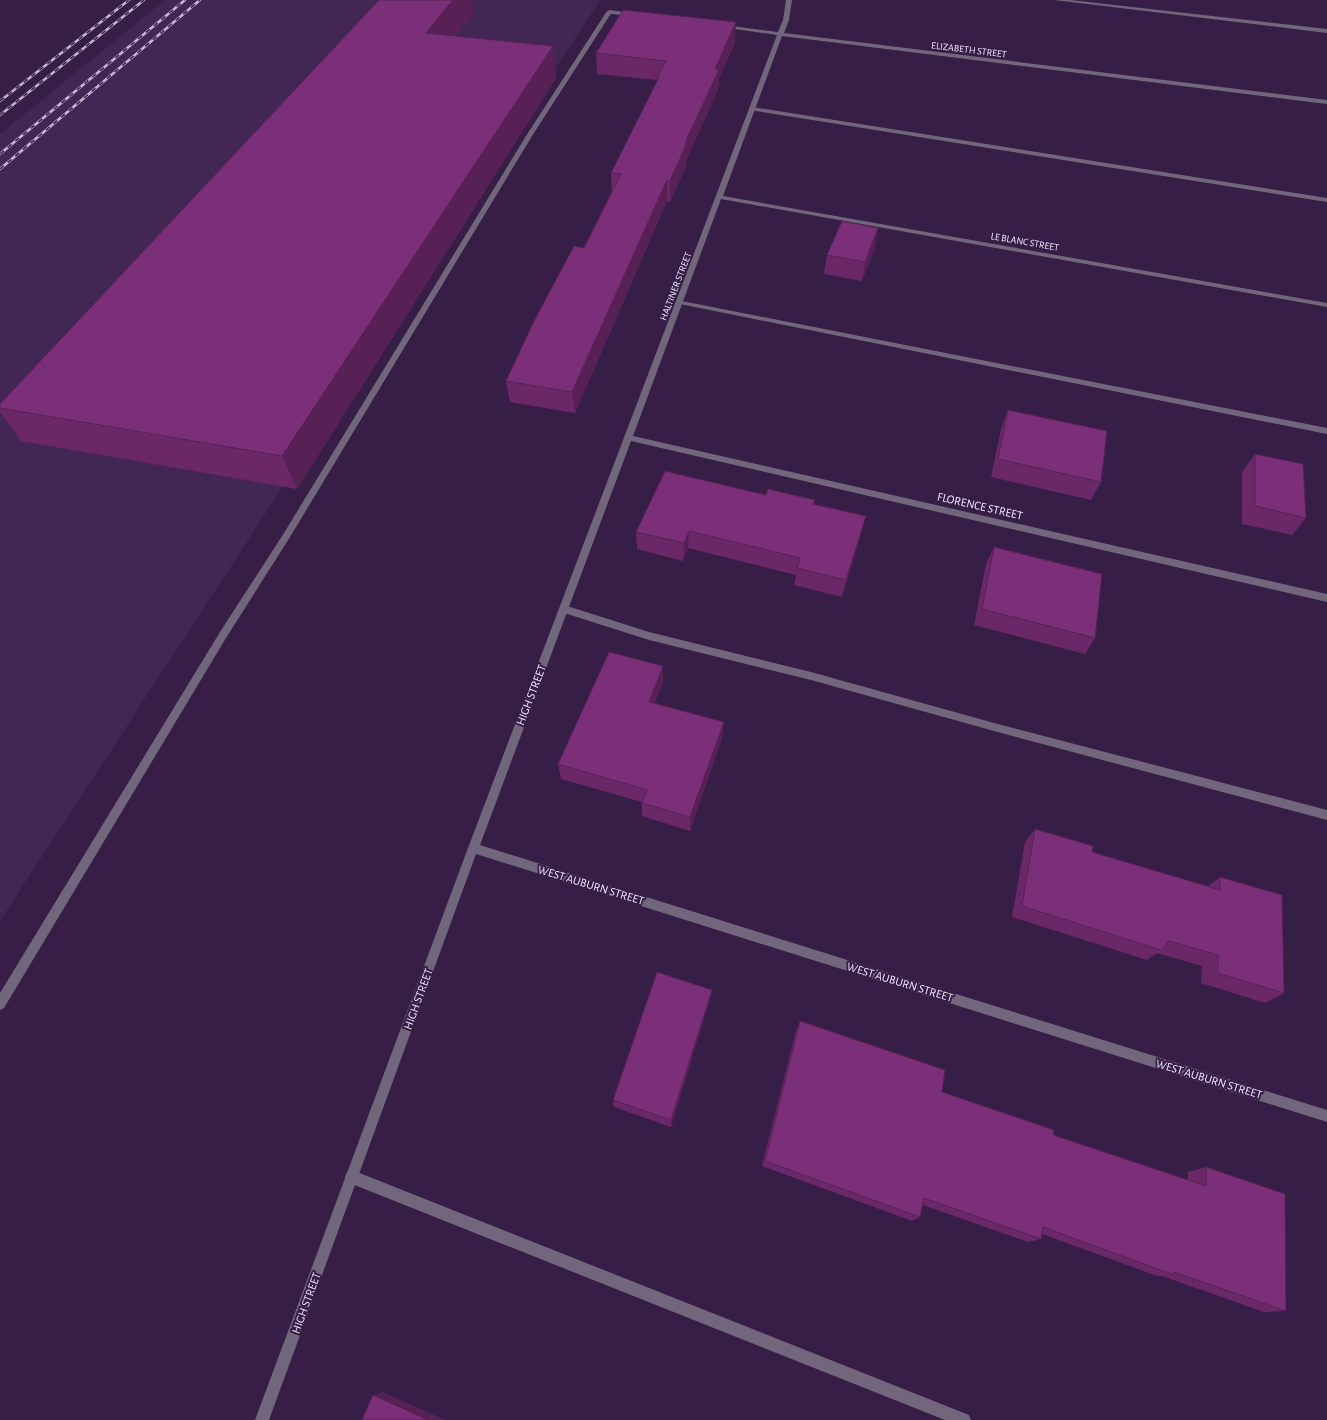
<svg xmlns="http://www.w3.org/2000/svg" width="1327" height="1420" font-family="'Alegreya Sans',sans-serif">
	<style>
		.built { fill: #422654 }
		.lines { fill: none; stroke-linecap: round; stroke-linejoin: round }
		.lane { fill: #71667b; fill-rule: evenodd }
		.street { fill: #71667b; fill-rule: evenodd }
		.rail-casing { stroke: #c5b7d1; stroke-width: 2.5 }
		.rail { stroke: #361e47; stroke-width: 1.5; stroke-dasharray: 5; stroke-linecap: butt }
		.wall { fill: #6b2868 }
		.shaded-wall { fill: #572155 }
		.building { fill: #7c2f79; stroke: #572155 }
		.labels { text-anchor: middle; stroke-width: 4; stroke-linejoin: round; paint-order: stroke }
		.far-street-label { font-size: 10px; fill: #f3e8fd; stroke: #361e47 }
		.street-label { font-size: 12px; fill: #f3e8fd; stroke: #361e47 }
	</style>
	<rect width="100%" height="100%" fill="#361e47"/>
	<polygon class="built" points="165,0 600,0 0,921 0,134"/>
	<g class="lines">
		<g class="lane">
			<polygon points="1054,0 1070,0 1327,29 1327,33"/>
			<polygon points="607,11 612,12 532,136 290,537 226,638 4,1008 0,1010 0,993 220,632 284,533 526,136"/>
			<polygon points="752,107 1327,198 1327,202 750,110 750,108"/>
			<polygon points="677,300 1327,428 1327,434 680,304 676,302"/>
			<polygon points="564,605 649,632 811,672 994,723 1327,810 1327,820 994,731 811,680 649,640 561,612 559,609 561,606"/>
			<polygon points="352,1170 964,1413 969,1415 971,1420 945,1420 352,1184 347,1182 345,1177 347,1172"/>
		</g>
		<g class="street">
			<polygon points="786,0 792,0 789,20 784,33 1327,100 1327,104 782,36 723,196 1327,303 1327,307 721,199 633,436 1327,594 1327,602 631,441 480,845 1327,1110 1327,1122 476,854 269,1420 255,1420 468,848 777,35 721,27 724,25 778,32 783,20"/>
			<polygon points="609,10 632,13 635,15 632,17 607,13"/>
		</g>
		<defs>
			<g id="rail">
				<polyline points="0,101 129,0"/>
				<polyline points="0,115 144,0"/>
				<polyline points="0,154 185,0"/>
				<polyline points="0,169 200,0"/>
			</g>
		</defs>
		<use href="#rail" class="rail-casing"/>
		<use href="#rail" class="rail"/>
	</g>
	<g class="wall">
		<polygon points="379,0 471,0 473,14 455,36 553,46 556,78 297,489 21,441 0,412 0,404"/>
		<polygon points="735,42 719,79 718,90 687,159 687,164 670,202 667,201 575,413 510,402 506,381 584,248 612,192 611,173 657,82 657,80 597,74 596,53"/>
		<polygon points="875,247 862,281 824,274 827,255"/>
		<polygon points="1008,410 1101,482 1091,500 991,477 1001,429"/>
		<polygon points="1255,454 1306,518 1292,535 1242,524 1242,472"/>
		<polygon points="766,495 815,500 814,504 861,534 842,597 794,585 796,575 688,548 683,561 637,549 636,532"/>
		<polygon points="994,547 1095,638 1085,654 974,625 986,564"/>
		<polygon points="663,666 663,682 655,703 724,722 722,738 690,831 642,816 642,802 561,779 558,764"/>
		<polygon points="1035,829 1092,852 1208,886 1220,877 1284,993 1265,1003 1201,983 1202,966 1157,953 1147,960 1012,917 1025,842"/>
		<polygon points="710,999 671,1127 614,1107 613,1100"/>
		<polygon points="800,1021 942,1092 1053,1135 1188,1180 1188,1172 1206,1167 1286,1311 1264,1312 1162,1276 1157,1276 1042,1234 1041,1239 1028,1242 923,1205 920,1217 912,1221 762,1166 796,1031"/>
	</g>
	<g class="shaded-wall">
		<polygon points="453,0 471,0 473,14 432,65 426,33"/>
		<polygon points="736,22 735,42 719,79 718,90 687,159 687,164 670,202 670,181 715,69"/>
		<polygon points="553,46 556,78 297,489 282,456"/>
		<polygon points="667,180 667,201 575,413 572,392"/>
		<polygon points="878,228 875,247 862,281 865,262"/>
		<polygon points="866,516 861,534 842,597 846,580"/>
		<polygon points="689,531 688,548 683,561 684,543"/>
		<polygon points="663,666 663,682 649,717 649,702"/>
		<polygon points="724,722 722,738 690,831 690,817"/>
		<polygon points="712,990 710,999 671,1127 671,1120"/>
		<polygon points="383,1392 445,1420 428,1420 373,1395"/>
	</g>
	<g class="building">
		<polygon points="379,0 453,0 426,33 553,46 282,456 0,408 0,404"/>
		<polygon points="623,10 736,22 715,69 719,70 685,143 687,143 670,181 667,180 572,392 506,381 534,321 574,246 584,248 621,174 611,173 659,77 657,77 666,61 596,53"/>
		<polygon points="842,221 878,228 865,262 827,255"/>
		<polygon points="1008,410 1107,431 1101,482 998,459"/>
		<polygon points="1255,454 1303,464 1306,518 1255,506"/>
		<polygon points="665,471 766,495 768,489 815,500 813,504 866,516 846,580 797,568 800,558 689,531 684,543 636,532"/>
		<polygon points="994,547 1102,574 1095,638 982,609"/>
		<polygon points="609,652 663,666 649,702 724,722 690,817 642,803 647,790 558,764"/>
		<polygon points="1035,829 1093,846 1092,852 1220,890 1220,877 1282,895 1284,993 1218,973 1218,955 1169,941 1161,950 1022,906"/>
		<polygon points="657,972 712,990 671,1120 613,1100"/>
		<polygon points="800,1021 945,1070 942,1092 1054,1130 1053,1135 1206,1186 1206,1167 1285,1194 1286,1311 1174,1272 1174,1275 1043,1227 1041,1239 924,1198 920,1217 765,1161"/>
		<polygon points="373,1395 428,1420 362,1420"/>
	</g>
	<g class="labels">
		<g class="far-street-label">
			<text transform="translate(969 49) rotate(7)" y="4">ELIZABETH STREET</text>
			<text transform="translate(1025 241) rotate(10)" y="4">LE BLANC STREET</text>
			<text transform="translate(675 286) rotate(-69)" y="4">HALTINER STREET</text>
		</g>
		<g class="street-label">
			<text transform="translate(980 506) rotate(13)" y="4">FLORENCE STREET</text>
			<text transform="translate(531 695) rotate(-69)" y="4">HIGH STREET</text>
			<text transform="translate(591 885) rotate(17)" y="4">WEST AUBURN STREET</text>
			<text transform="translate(900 982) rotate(17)" y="4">WEST AUBURN STREET</text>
			<text transform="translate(418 999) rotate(-70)" y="4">HIGH STREET</text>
			<text transform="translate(1209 1079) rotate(17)" y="4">WEST AUBURN STREET</text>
			<text transform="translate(306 1303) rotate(-70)" y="4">HIGH STREET</text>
		</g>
	</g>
</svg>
